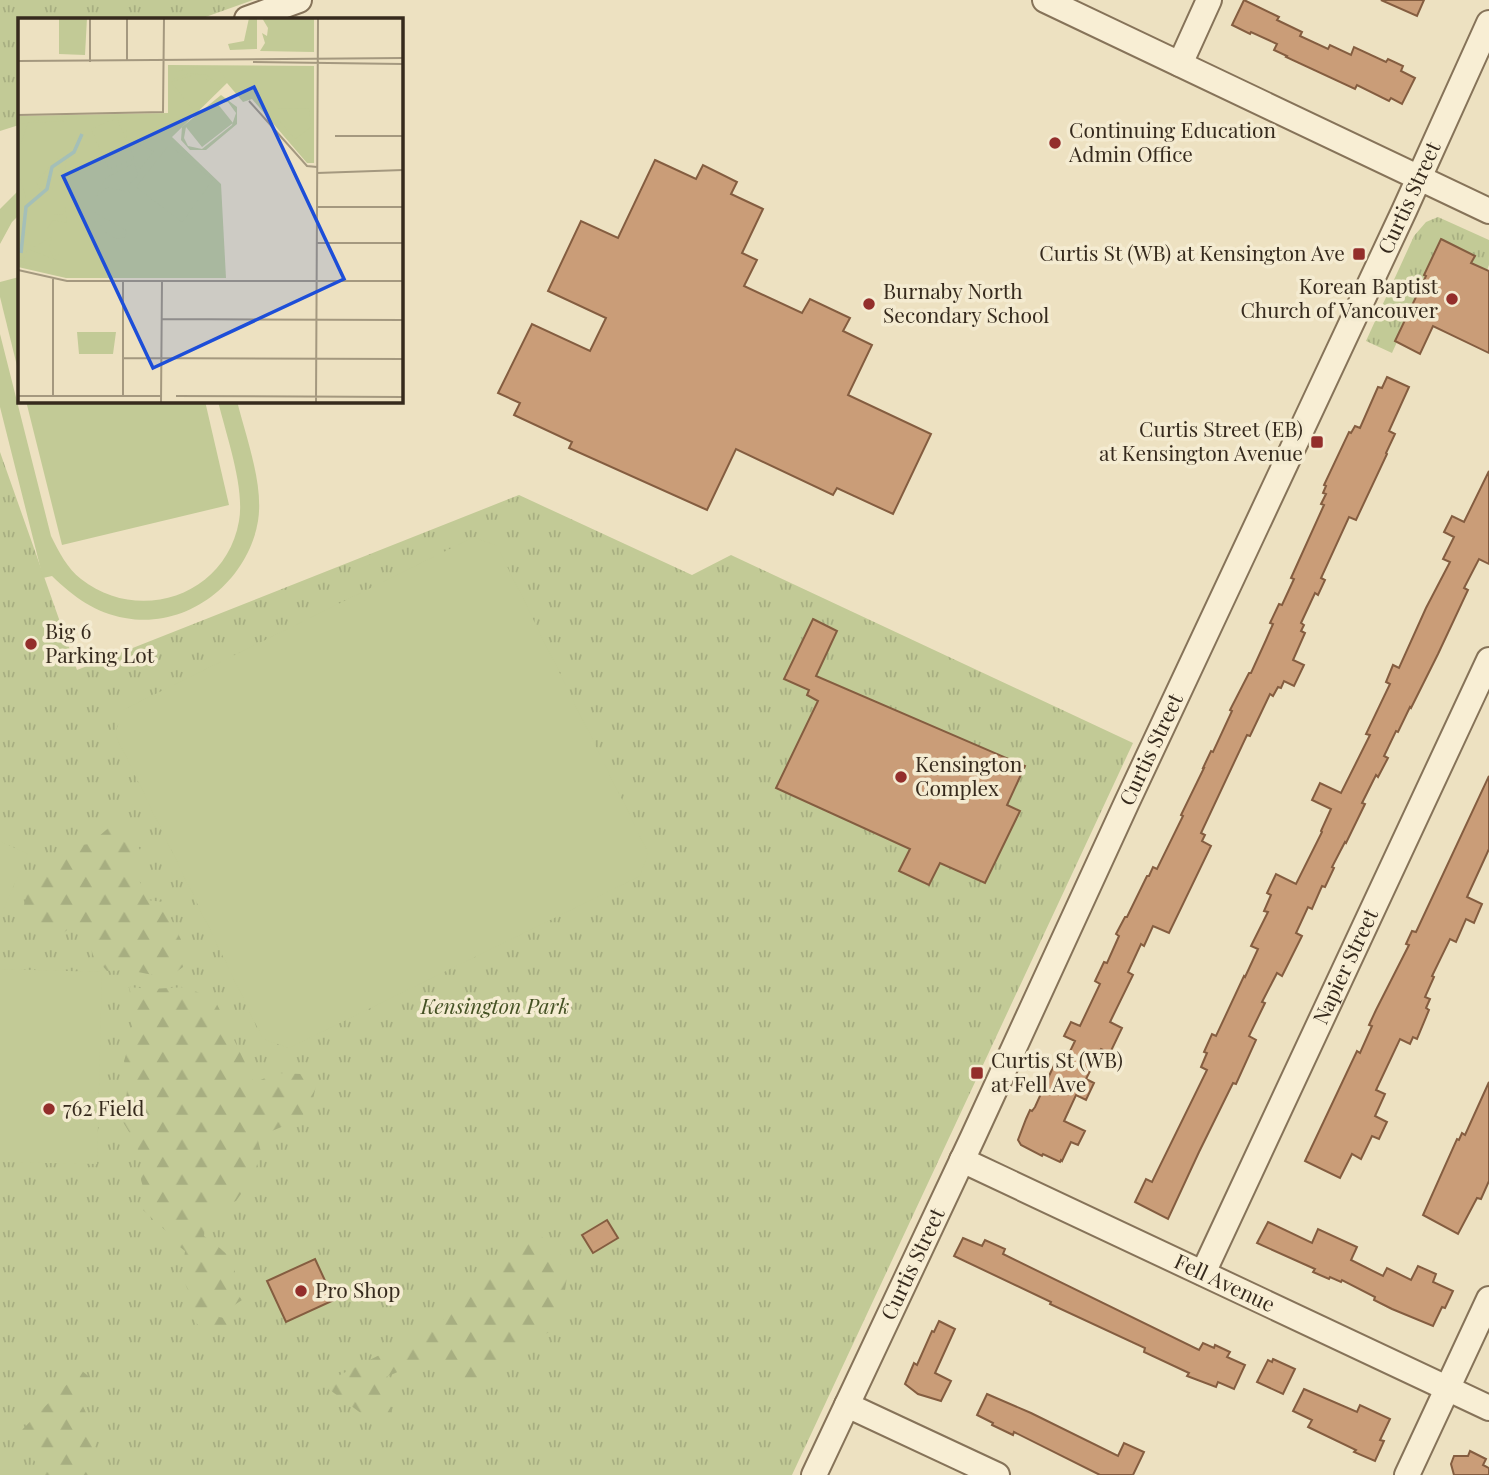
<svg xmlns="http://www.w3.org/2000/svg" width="1489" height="1475" font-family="'Playfair Display',serif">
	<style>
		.grass { fill: url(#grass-tufts) }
		.forest { fill: url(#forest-firs) }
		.pitch { fill: #c2ca96 }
		.building { fill: #ca9d78; stroke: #845d40; stroke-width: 2 }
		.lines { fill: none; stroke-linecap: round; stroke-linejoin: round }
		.minor-casing { stroke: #867359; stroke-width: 28 }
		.minor { stroke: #f8eed4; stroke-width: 24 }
		.poi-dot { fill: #932e2b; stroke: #f4ebd1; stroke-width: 2.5 }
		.labels { text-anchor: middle; stroke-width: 7; stroke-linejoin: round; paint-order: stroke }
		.poi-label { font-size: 21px; fill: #362a1d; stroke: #f4ebd1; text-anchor: start }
		.street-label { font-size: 21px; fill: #362a1d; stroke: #f4ebd1 }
		.park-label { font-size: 21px; font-style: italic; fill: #455224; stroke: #f4ebd1 }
		.inset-river { fill: none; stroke: #a4bfb8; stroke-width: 3.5 }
		.inset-road { fill: none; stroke: #a4987f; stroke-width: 2 }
		.view { fill: #1d4ed8; fill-opacity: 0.15; stroke: #1d4ed8; stroke-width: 3.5 }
		.inset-edge { fill: none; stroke: #362a1d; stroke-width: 3.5 }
	</style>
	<defs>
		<pattern id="grass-tufts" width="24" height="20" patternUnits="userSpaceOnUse" patternTransform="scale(1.75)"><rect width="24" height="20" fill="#c2ca96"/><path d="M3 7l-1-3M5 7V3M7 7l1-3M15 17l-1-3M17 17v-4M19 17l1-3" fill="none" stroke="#a7ae81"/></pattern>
		<pattern id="forest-firs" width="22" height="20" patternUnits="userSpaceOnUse" patternTransform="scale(1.75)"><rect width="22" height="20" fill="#c2ca96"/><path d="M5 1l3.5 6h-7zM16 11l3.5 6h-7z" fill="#a7ae81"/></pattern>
	</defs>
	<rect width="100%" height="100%" fill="#ede1c1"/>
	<g class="grass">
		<polygon points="0,0 253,0 200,19 19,19 19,125 0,131"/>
		<polygon points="1438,217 1489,240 1489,265 1487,270 1471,263 1474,255 1441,240 1395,341 1397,342 1392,353 1366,341 1414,236 1426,222"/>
		<polygon points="0,452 77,670 519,495 692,575 731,555 1133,743 792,1475 0,1475"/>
	</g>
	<g class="forest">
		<polygon points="113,824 129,834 143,854 129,874 140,882 147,900 163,902 185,948 183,967 168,978 128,970 107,971 93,955 86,932 75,924 50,943 32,927 24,905 28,884 41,864 71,846 90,844"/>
		<path d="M129,987L150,989L187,987L205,996L214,998L249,1071L254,1083L276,1073L301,1074L316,1083C315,1094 312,1106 304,1114C296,1122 269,1132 257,1137L261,1152L253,1177L236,1201L211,1211L205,1225L204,1236C216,1246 236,1256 235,1275C234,1279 232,1282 231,1286L236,1290L242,1300L230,1308L219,1309V1317L225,1318L232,1332L214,1335L198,1325L190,1315L193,1300L186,1286L183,1268L185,1251L176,1244L167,1232L143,1210L148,1204L141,1180V1158L134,1140L123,1122L128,1083L124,1061L133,1032V1012Z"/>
		<polygon points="541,1236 569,1263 560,1325 467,1384 430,1358 386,1377 393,1420 366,1417 322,1384 437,1326 515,1250"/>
		<polygon points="81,1370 93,1380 82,1404 93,1428 97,1475 45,1475 16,1436"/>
	</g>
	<g class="pitch">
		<polygon points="19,190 19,215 12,222 0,244 0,209"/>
		<polygon points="19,277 19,374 0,297 0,282"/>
		<path d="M0,334L51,536C59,552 67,568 81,579C140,625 226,595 239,521C245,487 226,435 218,401H237C246,437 264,485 258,521C248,582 187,630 125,618C95,613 74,597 52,576L43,578L0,407Z"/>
		<polygon points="26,401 205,401 229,505 62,545"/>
		<polygon points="474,537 497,546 638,832 648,853 640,876 289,1048 263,1039 115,734 123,710"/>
		<polygon points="0,841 28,854 0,917"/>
		<polygon points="0,969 102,972 97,1164 0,1162"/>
	</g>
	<g class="building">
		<polygon points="1244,0 1279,17 1277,20 1302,32 1300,36 1328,49 1330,45 1351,55 1354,47 1386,62 1388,59 1403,66 1401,71 1415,78 1402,104 1391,98 1389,101 1357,85 1355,89 1286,57 1287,56 1274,50 1277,44 1251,32 1250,34 1232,25"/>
		<polygon points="1381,0 1424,0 1417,16"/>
		<polygon points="655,160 696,179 703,165 737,182 731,194 763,209 742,253 757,260 744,286 802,313 810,299 850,318 843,331 872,345 848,395 931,434 893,514 837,488 833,495 736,449 707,510 569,448 572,442 514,415 520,403 498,393 532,324 590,351 606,318 548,291 581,221 618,238"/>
		<polygon points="1441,239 1475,256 1471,263 1489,271 1489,353 1433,326 1420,354 1395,341 1426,276 1424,275"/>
		<polygon points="1387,377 1409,387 1389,431 1395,434 1386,453 1387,454 1356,520 1349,517 1321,578 1325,580 1318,595 1315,593 1301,623 1304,625 1301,631 1305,633 1293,660 1304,665 1294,686 1284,681 1281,688 1278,687 1273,696 1270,694 1250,736 1247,735 1201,833 1205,835 1202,841 1211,846 1169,933 1153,926 1144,946 1141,944 1128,972 1133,975 1110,1022 1122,1028 1110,1053 1101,1049 1086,1079 1094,1083 1086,1100 1076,1095 1064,1121 1085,1131 1078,1145 1071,1142 1062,1161 1061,1160 1060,1162 1043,1154 1042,1156 1021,1145 1018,1140 1026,1119 1030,1110 1032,1111 1035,1107 1054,1065 1062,1068 1075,1041 1064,1036 1071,1022 1080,1026 1100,984 1095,981 1104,962 1107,963 1119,936 1116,934 1125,917 1127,917 1147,876 1149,876 1153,867 1157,869 1183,816 1181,815 1204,768 1203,768 1211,751 1213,752 1232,711 1230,710 1249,673 1251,673 1266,640 1273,624 1270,623 1279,604 1282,605 1294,579 1291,578 1324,505 1321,504 1326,494 1323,493 1326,486 1324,485 1349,432 1351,433 1355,426 1360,428 1378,387 1382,388"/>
		<polygon points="1489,471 1489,564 1479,559 1464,588 1468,590 1438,654 1411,708 1410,707 1398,732 1396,731 1384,756 1388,758 1378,777 1376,775 1362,803 1365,804 1346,843 1345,842 1332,867 1334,868 1325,887 1322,886 1312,909 1308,907 1296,933 1302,936 1282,976 1277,973 1262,1002 1265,1003 1249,1036 1256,1040 1236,1084 1233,1083 1199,1152 1168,1219 1135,1202 1146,1179 1152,1182 1207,1070 1201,1067 1207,1053 1204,1052 1212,1034 1216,1036 1244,976 1245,977 1258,949 1251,946 1268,912 1264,911 1271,895 1267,893 1276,874 1296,884 1322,832 1321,831 1331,809 1312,800 1320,783 1341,793 1370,735 1366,734 1390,684 1386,682 1393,665 1399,668 1426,608 1450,562 1443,559 1454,537 1444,532 1452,516 1464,522"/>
		<polygon points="813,619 837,631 816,676 1025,766 1007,805 1020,811 985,883 940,863 929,885 899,871 910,849 776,788 818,701 807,695 809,690 784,679"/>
		<polygon points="1489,776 1489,849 1467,897 1482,904 1474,923 1466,919 1456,942 1450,939 1432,976 1434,977 1425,997 1430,999 1426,1008 1429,1010 1417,1039 1413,1037 1410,1044 1400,1039 1376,1090 1385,1094 1375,1116 1387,1122 1379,1139 1372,1136 1361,1159 1352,1154 1340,1178 1305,1161 1357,1051 1360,1053 1372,1026 1369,1025 1376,1010 1409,945 1406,944 1412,931 1416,932"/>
		<polygon points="1489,1082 1489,1181 1481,1199 1477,1198 1458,1234 1423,1215 1457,1139 1459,1140 1462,1133 1465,1135"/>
		<polygon points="607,1220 618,1238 593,1253 582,1235"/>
		<polygon points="1268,1222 1312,1243 1318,1229 1357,1247 1351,1260 1383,1276 1387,1268 1411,1280 1418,1266 1436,1274 1433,1282 1453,1291 1445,1308 1442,1307 1433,1326 1392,1309 1374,1300 1375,1297 1342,1280 1341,1282 1330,1277 1329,1279 1313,1272 1315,1269 1257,1243"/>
		<polygon points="963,1238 982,1246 985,1240 1005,1249 1003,1254 1199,1350 1203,1343 1214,1348 1215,1345 1230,1352 1227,1357 1245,1365 1234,1389 1218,1382 1216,1387 1187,1376 1189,1373 1144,1352 1145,1348 1050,1304 1051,1302 954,1256"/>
		<polygon points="315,1259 334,1300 286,1322 267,1281"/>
		<polygon points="939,1321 955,1329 935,1373 951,1381 941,1401 918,1394 905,1384 914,1363 917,1365 932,1331 934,1332"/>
		<polygon points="1273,1359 1295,1369 1283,1394 1257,1382 1268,1360 1272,1362"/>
		<polygon points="1304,1389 1357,1412 1360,1405 1390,1419 1380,1440 1384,1441 1375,1461 1354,1452 1356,1450 1308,1427 1312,1420 1293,1411"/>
		<polygon points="987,1394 1031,1413 1118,1456 1124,1443 1144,1452 1133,1475 1100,1475 1014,1432 1013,1435 992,1425 993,1423 977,1415"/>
		<polygon points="1470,1451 1486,1459 1483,1465 1489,1468 1489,1475 1454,1475 1451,1464 1454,1456 1468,1456"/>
	</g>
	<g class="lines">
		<defs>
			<g id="minor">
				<polyline points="1045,0 1489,211"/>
				<polyline points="247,19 299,0"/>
				<polyline points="1180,64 1209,0"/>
				<path id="s1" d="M962,1160L1489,1408"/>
				<path id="s2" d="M1203,1273L1489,660"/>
				<polyline points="847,1405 997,1475"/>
				<path id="s3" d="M814,1475L973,1137L1127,802L1404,211L1489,23"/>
				<polyline points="1407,1475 1489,1299"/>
			</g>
		</defs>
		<use href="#minor" class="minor-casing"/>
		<use href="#minor" class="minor"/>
	</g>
	<g class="poi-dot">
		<circle cx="1055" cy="143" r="7"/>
		<rect x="1352" y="247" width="14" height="14" rx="3.5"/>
		<circle cx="1452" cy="299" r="7"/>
		<circle cx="869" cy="304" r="7"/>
		<rect x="1310" y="435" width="14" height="14" rx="3.5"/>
		<circle cx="31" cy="644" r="7"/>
		<circle cx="901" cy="777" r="7"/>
		<rect x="970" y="1066" width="14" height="14" rx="3.5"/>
		<circle cx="49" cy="1109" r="7"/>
		<circle cx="301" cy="1291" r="7"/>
	</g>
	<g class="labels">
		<g class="poi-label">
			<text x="1069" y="138">Continuing Education<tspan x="1069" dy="24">Admin Office</tspan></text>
			<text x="1345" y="261" text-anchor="end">Curtis St (WB) at Kensington Ave</text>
			<text x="1438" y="294" text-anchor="end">Korean Baptist<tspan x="1438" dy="24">Church of Vancouver</tspan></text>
			<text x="883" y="299">Burnaby North<tspan x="883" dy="24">Secondary School</tspan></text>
			<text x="1303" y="437" text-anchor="end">Curtis Street (EB)<tspan x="1303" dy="24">at Kensington Avenue</tspan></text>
			<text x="45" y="639">Big 6<tspan x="45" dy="24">Parking Lot</tspan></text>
			<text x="915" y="772">Kensington<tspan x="915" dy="24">Complex</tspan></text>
			<text x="991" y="1068">Curtis St (WB)<tspan x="991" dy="24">at Fell Ave</tspan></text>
			<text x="63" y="1116">762 Field</text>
			<text x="315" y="1298">Pro Shop</text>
		</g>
		<g class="street-label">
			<text dy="7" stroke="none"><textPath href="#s3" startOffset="1409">Curtis Street</textPath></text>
			<text dy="7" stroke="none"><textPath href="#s3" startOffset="800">Curtis Street</textPath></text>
			<text dy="7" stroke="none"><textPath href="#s2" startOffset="338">Napier Street</textPath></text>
			<text dy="7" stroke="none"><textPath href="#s3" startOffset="233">Curtis Street</textPath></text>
			<text dy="7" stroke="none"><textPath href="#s1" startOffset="290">Fell Avenue</textPath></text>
		</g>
		<g class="park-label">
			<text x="495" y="1014">Kensington Park</text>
		</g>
	</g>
	<g transform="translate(18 18)">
		<rect width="385" height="385" fill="#ede1c1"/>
		<path d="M150,47L296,48V145H289L234,81L225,84L209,65L154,119L203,166L208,260H48L0,249V98L150,95Z" fill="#c2ca96"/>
		<path d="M231,0H239V31L212,32L210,26L226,23ZM244,0H296V34L242,33L247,25L244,15L249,18L250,10ZM176,49L200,51L208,61L202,67L188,57L172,55L153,62L157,54ZM33,99L46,103L10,105L3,126L0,124V107ZM60,119L62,126L48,144L47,154L38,151L27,162L36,173V197L45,196L47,188L49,205L35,202L29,211L32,214H11L5,219L7,226L17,229L34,218L31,231L35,238L41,236V243L10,231L5,242L14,249L4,246L0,231V153L8,180H19L23,173L18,164L39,141L49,139ZM120,126L136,133L122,151L117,141ZM116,145L120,157L111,167L115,175L90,169L77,179L88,160ZM76,194L109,213L107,219L98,221L85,213L81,202L76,205Z" fill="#c2ca96"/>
		<path d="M41,0H69L67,37L41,36ZM179,56L202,69L176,93L153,64ZM203,77L219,89V106L188,132H172L163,122L164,109ZM210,84L218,95L214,107L184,131L170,128L166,120L168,109L184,129L215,105L199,85ZM291,90L293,109L277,121L260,101V91ZM99,100L108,122L109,110H127V124H110L116,141L91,151L73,111ZM151,127L195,162L164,204L118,169ZM98,314L95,336H61L59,314Z" fill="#c2ca96" fill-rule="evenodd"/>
		<path class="inset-river" d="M3,235L8,189L29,171L34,149L56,134L64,116"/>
		<path class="inset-road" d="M0,43L385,40M109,43V0M72,44V0M235,44L385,46M231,83L289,148L299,149M0,97L145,94L146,0M317,118H385M299,155L385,152M299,189H385M299,225H385M0,252L49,263H385M144,301L385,302M105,340L385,341M0,378H143M35,378V261M105,378V264M158,378L385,379M143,385L144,263M298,385L300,0"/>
		<path class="view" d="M236,69L326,261L135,350L45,158Z"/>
		<rect width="385" height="385" class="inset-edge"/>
	</g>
</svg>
